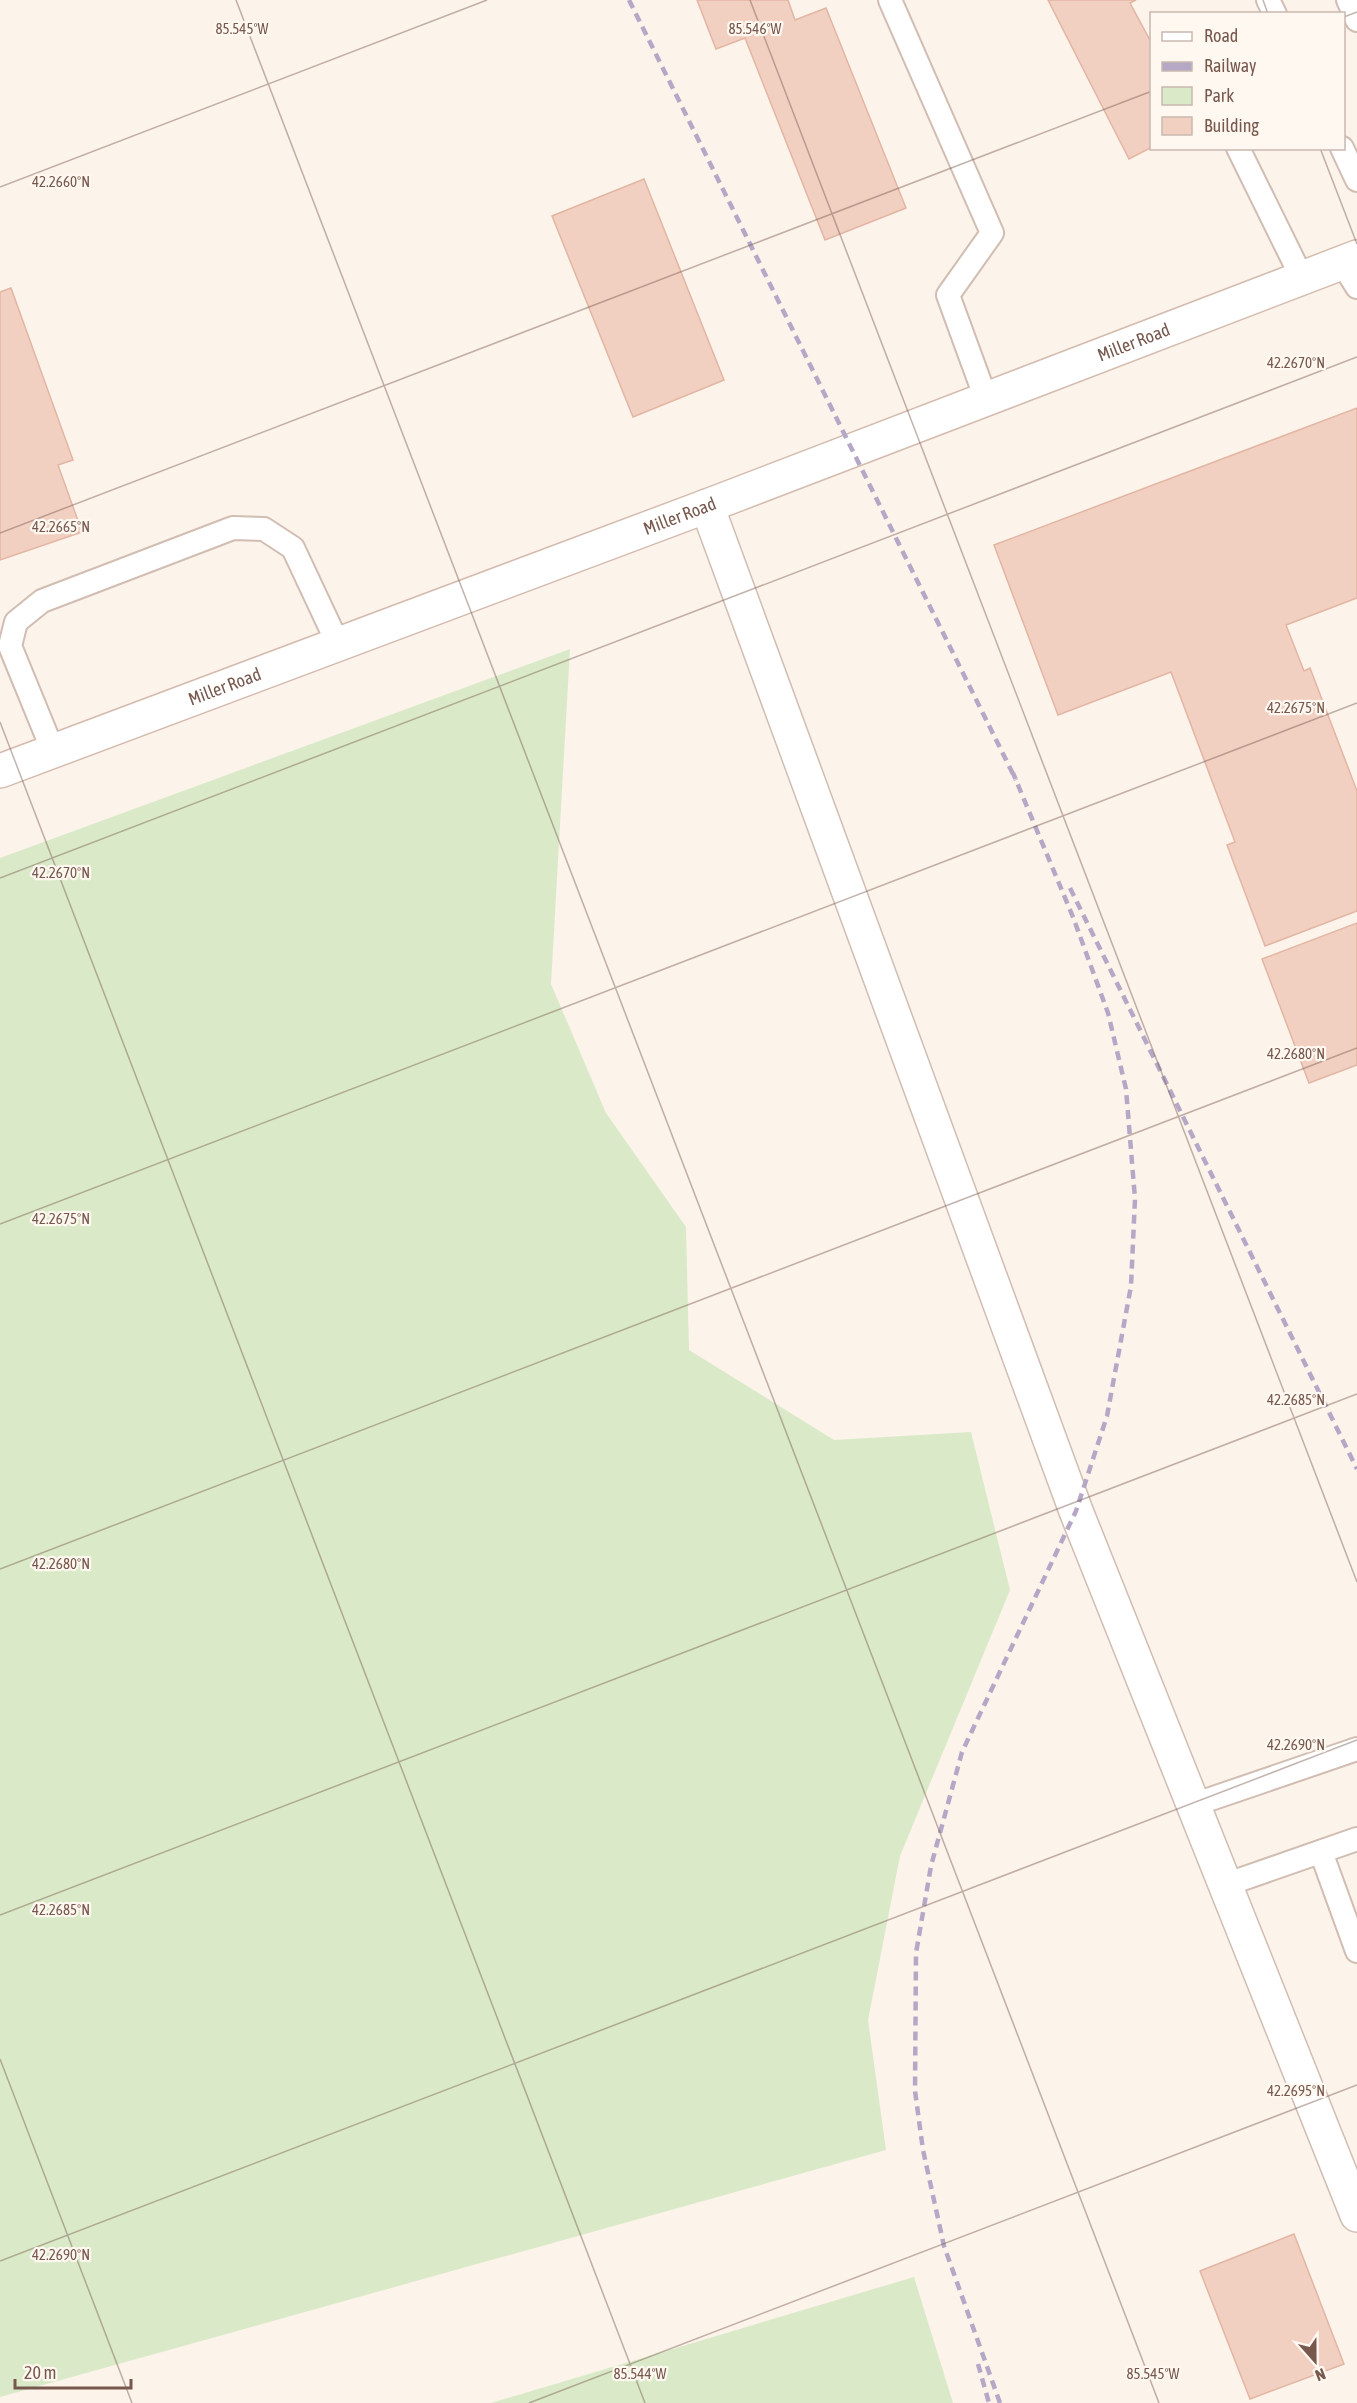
<svg xmlns="http://www.w3.org/2000/svg" width="1357" height="2403" font-family="'Asap Condensed',sans-serif">
	<style>
		.green { fill: #daeac8 }
		.building { fill: #f1d0c2; stroke: #e3b5a3; stroke-width: 1.5 }
		.lines { fill: none; stroke-linecap: round; stroke-linejoin: round }
		.lane-casing { stroke: #d1bdb2; stroke-width: 26 }
		.street-casing { stroke: #d1bdb2; stroke-width: 36 }
		.secondary-casing { stroke: #d4bcaf; stroke-width: 36 }
		.lane { stroke: #fff; stroke-width: 22 }
		.street { stroke: #fff; stroke-width: 33 }
		.secondary { stroke: #fff; stroke-width: 33 }
		.rail { stroke: #b5a8c7; stroke-width: 4.5; stroke-dasharray: 9 6; stroke-linecap: butt }
		.ticks { fill: none; stroke: #77584d; stroke-width: 1.5; stroke-opacity: 0.45 }
		.labels { text-anchor: middle; stroke-width: 4.5; stroke-linejoin: round; paint-order: stroke }
		.street-label { font-size: 18px; fill: #77584d; stroke: #fff8f1 }
		.ticks-label { font-size: 15px; text-anchor: middle; fill: #77584d; stroke: #fff8f1; stroke-width: 4.5; stroke-linejoin: round; paint-order: stroke }
	</style>
	<rect width="100%" height="100%" fill="#fcf3ea"/>
	<g class="green">
		<polygon points="570,649 551,984 606,1113 686,1227 689,1350 834,1440 971,1432 1010,1590 900,1856 868,2020 886,2150 0,2397 0,858"/>
		<polygon points="914,2277 953,2403 490,2403 491,2403"/>
	</g>
	<g class="building">
		<polygon points="697,0 788,0 795,20 826,8 906,208 825,240 745,38 716,49"/>
		<polygon points="1048,0 1136,0 1130,3 1152,44 1152,147 1129,159"/>
		<polygon points="644,179 724,380 633,417 552,216"/>
		<polygon points="11,288 73,460 58,465 82,532 0,560 0,292"/>
		<polygon points="1357,408 1357,598 1286,625 1304,671 1310,668 1357,791 1357,911 1265,946 1227,845 1235,842 1171,672 1058,715 994,545"/>
		<polygon points="1357,923 1357,1065 1309,1083 1262,959"/>
		<polygon points="1294,2234 1344,2364 1250,2399 1200,2271"/>
	</g>
	<g class="lines">
		<defs>
			<g id="lane">
				<polyline points="890,0 992,233 948,295 986,399"/>
				<polyline points="1268,0 1275,14"/>
				<polyline points="1348,0 1357,20"/>
				<polyline points="1238,148 1302,278"/>
				<polyline points="1342,148 1357,180"/>
				<polyline points="1342,263 1357,287"/>
				<polyline points="53,751 10,646 16,622 42,601 233,528 264,529 293,548 338,644"/>
				<polyline points="1193,1805 1357,1749"/>
				<polyline points="1321,1852 1357,1951"/>
				<polyline points="1225,1885 1357,1839"/>
			</g>
			<polyline id="street" points="707,506 1076,1511 1357,2215"/>
			<g id="secondary">
				<path id="s1" d="M0,771L707,506L1357,257"/>
			</g>
		</defs>
		<use href="#lane" class="lane-casing"/>
		<use href="#street" class="street-casing"/>
		<use href="#secondary" class="secondary-casing"/>
		<use href="#lane" class="lane"/>
		<use href="#street" class="street"/>
		<use href="#secondary" class="secondary"/>
		<g class="rail">
			<polyline points="629,0 1016,780"/>
			<polyline points="1070,888 1357,1469"/>
			<polyline points="978,2364 989,2403"/>
			<polyline points="1000,2403 944,2246 923,2150 915,2091 916,1953 931,1866 962,1752 1076,1511 1107,1416 1131,1286 1135,1199 1126,1089 1108,1013 1073,917 1013,773"/>
		</g>
	</g>
	<path class="ticks" d="M236,0L1159,2403M750,0L1357,1582M1263,0L1268,14M1344,17L1357,12M1320,148L1357,244M0,187L487,0M0,533L1152,91M0,722L645,2403M0,878L1357,357M0,1224L1357,703M0,1569L1357,1048M0,1915L1357,1394M0,2059L132,2403M0,2261L1357,1740M529,2403L1357,2085"/>
	<g class="labels">
		<g class="street-label">
			<text dy="6" stroke="none"><textPath href="#s1" startOffset="1212">Miller Road</textPath></text>
			<text dy="6" stroke="none"><textPath href="#s1" startOffset="726">Miller Road</textPath></text>
			<text dy="6" stroke="none"><textPath href="#s1" startOffset="240">Miller Road</textPath></text>
		</g>
	</g>
	<g class="ticks-label">
		<text x="242" y="34">85.545°W</text>
		<text x="755" y="34">85.546°W</text>
		<text x="61" y="187">42.2660°N</text>
		<text x="1296" y="368">42.2670°N</text>
		<text x="61" y="532">42.2665°N</text>
		<text x="1296" y="713">42.2675°N</text>
		<text x="61" y="878">42.2670°N</text>
		<text x="1296" y="1059">42.2680°N</text>
		<text x="61" y="1224">42.2675°N</text>
		<text x="1296" y="1405">42.2685°N</text>
		<text x="61" y="1569">42.2680°N</text>
		<text x="1296" y="1750">42.2690°N</text>
		<text x="61" y="1915">42.2685°N</text>
		<text x="1296" y="2096">42.2695°N</text>
		<text x="61" y="2260">42.2690°N</text>
		<text x="640" y="2379">85.544°W</text>
		<text x="1153" y="2379">85.545°W</text>
	</g>
	<rect x="1150" y="12" width="195" height="138" fill="#fff8f1" stroke="#c9b8af" stroke-width="1.5"/>
	<rect x="1162" y="32" width="30" height="9" fill="#ffffff" stroke="#c9b8af" stroke-width="1.5"/>
	<text x="1204" y="42" font-size="18" fill="#77584d">Road</text>
	<rect x="1162" y="62" width="30" height="9" fill="#b5a8c7" stroke="#c9b8af" stroke-width="1.5"/>
	<text x="1204" y="72" font-size="18" fill="#77584d">Railway</text>
	<rect x="1162" y="87" width="30" height="18" fill="#daeac8" stroke="#c9b8af" stroke-width="1.5"/>
	<text x="1204" y="102" font-size="18" fill="#77584d">Park</text>
	<rect x="1162" y="117" width="30" height="18" fill="#f1d0c2" stroke="#c9b8af" stroke-width="1.5"/>
	<text x="1204" y="132" font-size="18" fill="#77584d">Building</text>
	<g transform="translate(1315 2361) rotate(159)" stroke="#fff8f1" stroke-width="4.5" paint-order="stroke">
	<path d="M0-4.5L10 22L0 15L-10 22Z" fill="#77584d"/>
	<text y="-9" font-size="16" font-weight="bold" text-anchor="middle" fill="#77584d">N</text>
	</g>
	<path d="M15 2379v9h116v-9" fill="none" stroke="#77584d" stroke-width="3"/>
	<text x="24" y="2379" font-size="18" fill="#77584d" stroke="#fff8f1" stroke-width="4.5" paint-order="stroke">20 m</text>
</svg>
